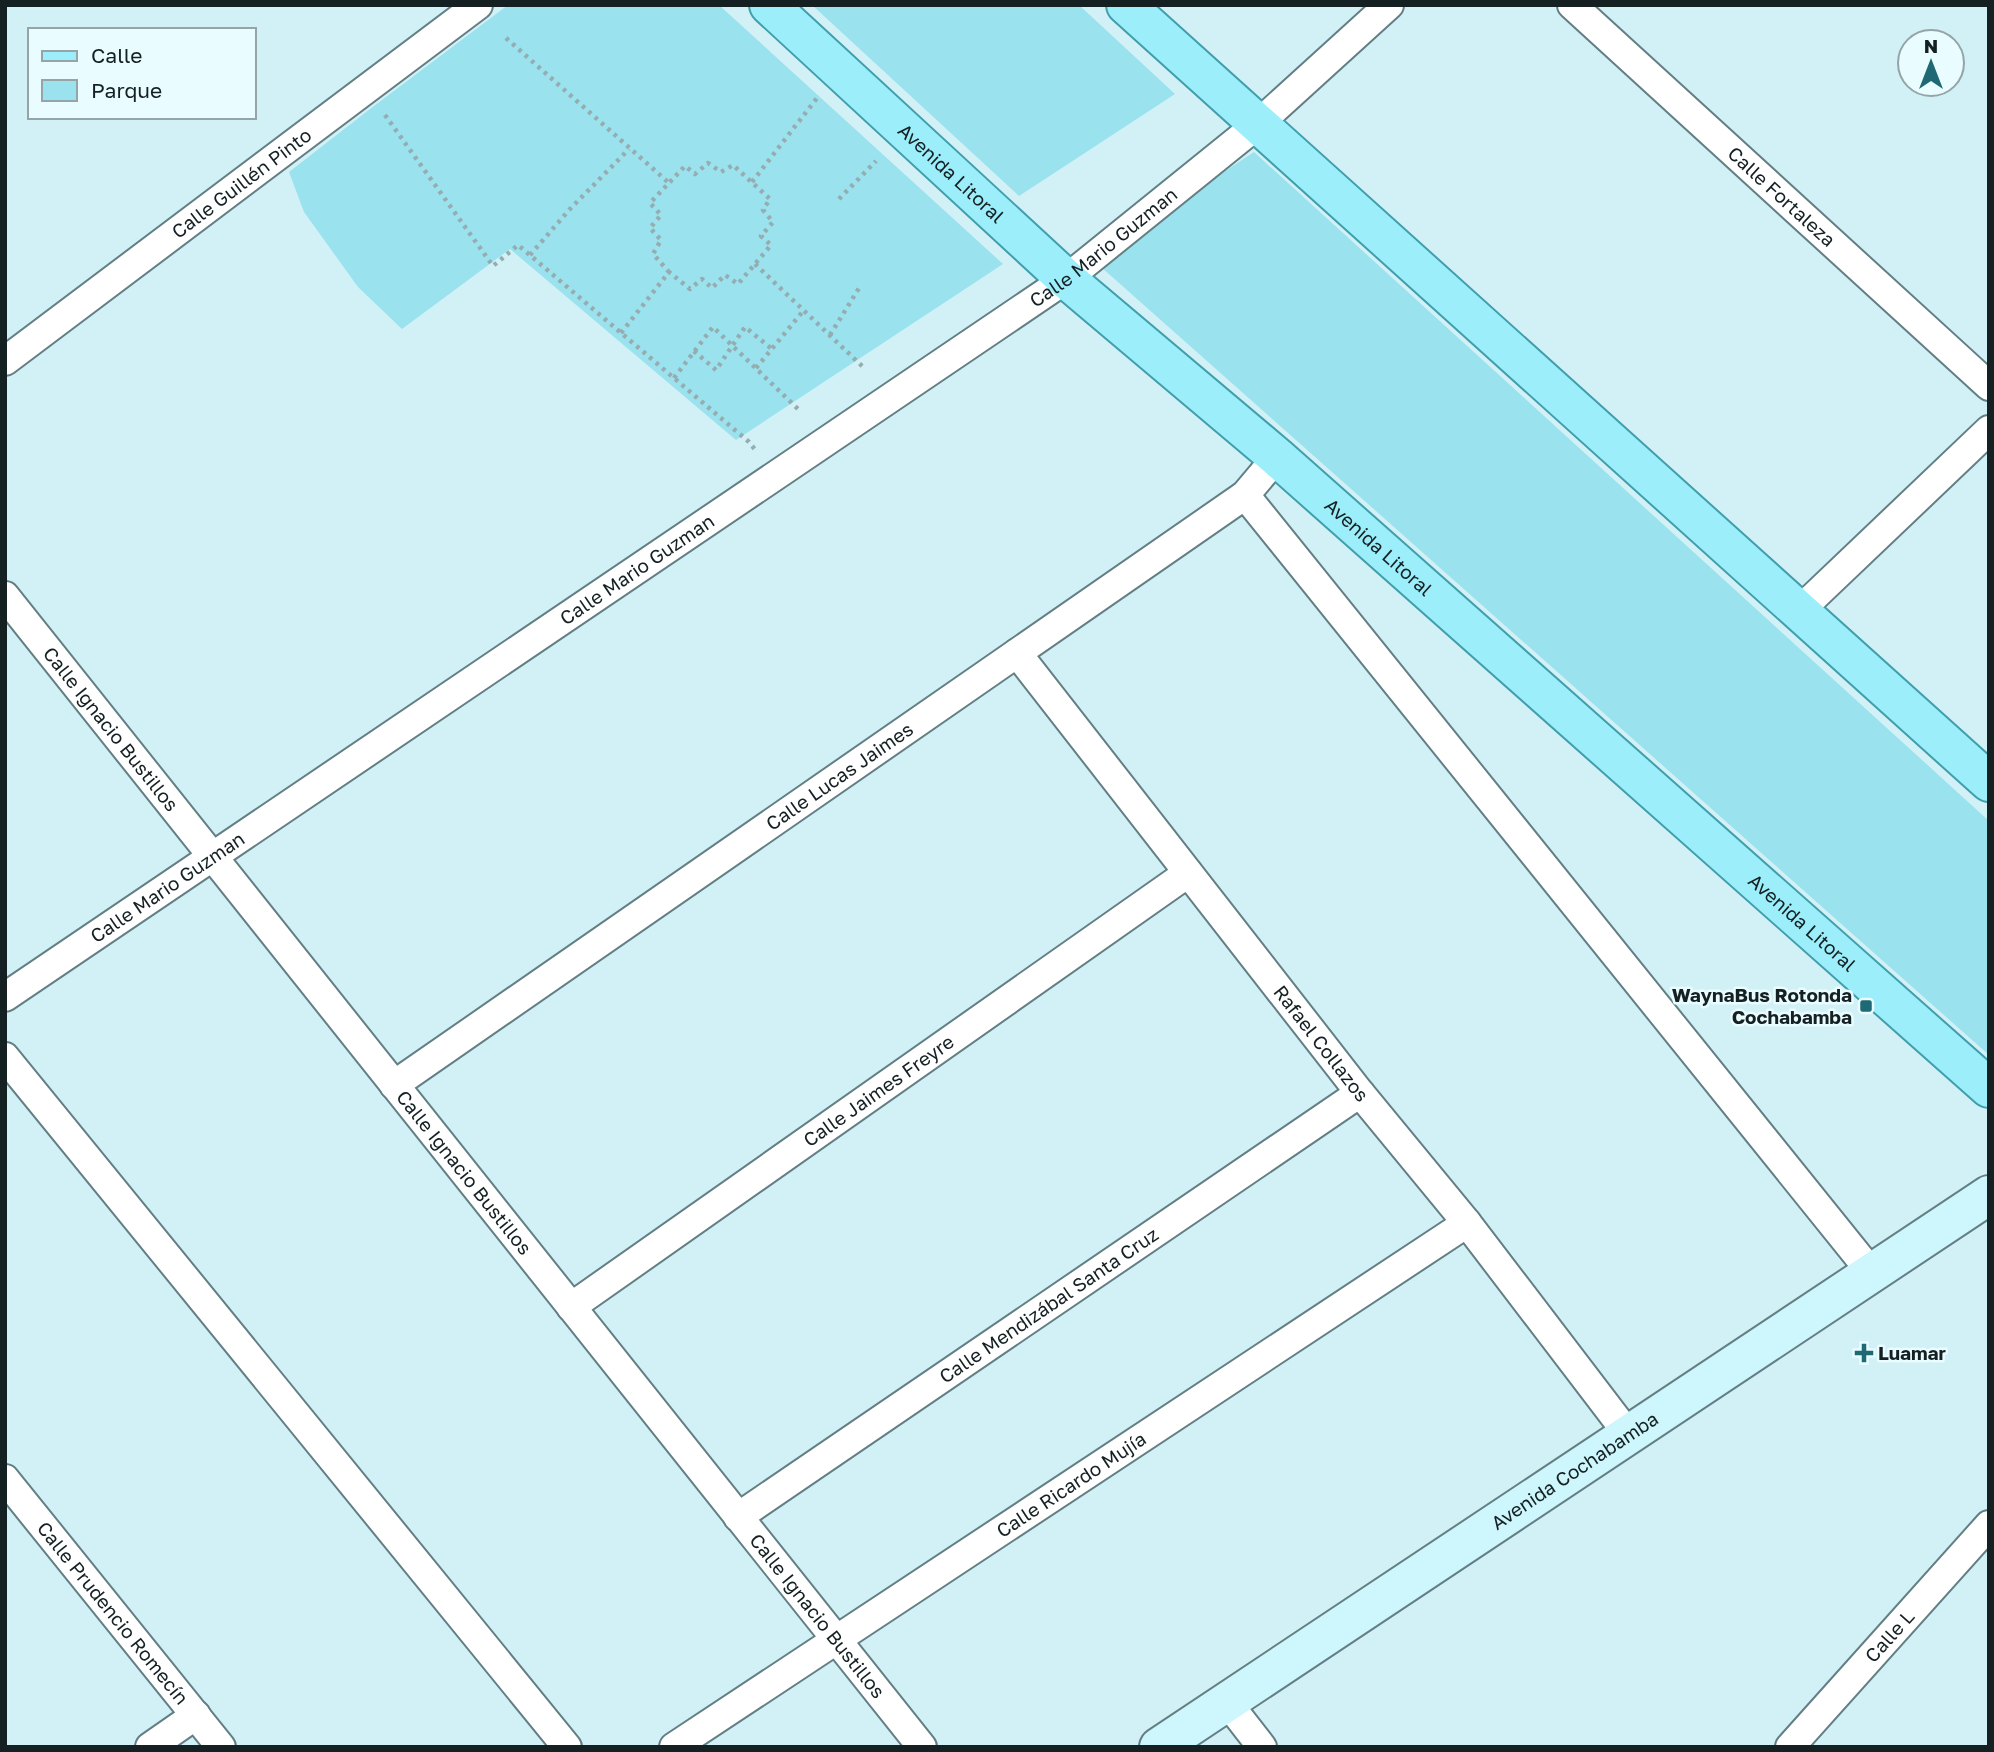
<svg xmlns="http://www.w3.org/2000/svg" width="1994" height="1752" font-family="'Golos Text',sans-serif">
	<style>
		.green { fill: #99e2ee }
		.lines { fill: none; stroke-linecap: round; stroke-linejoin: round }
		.minor-casing { stroke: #637f84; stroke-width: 32 }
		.secondary-casing { stroke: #637f84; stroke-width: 42 }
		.primary-casing { stroke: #419eac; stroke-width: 42 }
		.path { stroke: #95adb1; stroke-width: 4.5; stroke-dasharray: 3.5 5; stroke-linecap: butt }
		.minor { stroke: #fff; stroke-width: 28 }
		.secondary { stroke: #cdf6fd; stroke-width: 38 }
		.primary { stroke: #9beefa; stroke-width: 38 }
		.poi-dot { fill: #1f6974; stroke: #e9fcff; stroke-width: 2.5 }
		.labels { text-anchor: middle; stroke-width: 5; stroke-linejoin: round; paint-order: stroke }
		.street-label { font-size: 19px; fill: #152022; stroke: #e9fcff }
		.poi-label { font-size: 19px; font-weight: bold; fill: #152022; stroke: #e9fcff; text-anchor: end }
	</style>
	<rect width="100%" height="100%" fill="#d2f1f6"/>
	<g class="green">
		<polygon points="508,5 719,5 1003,264 736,440 510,249 402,329 358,287 304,212 289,172 370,109"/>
		<polygon points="812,5 1079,5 1175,94 1019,196"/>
		<polygon points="1254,152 1989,821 1989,1055 1092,259"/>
	</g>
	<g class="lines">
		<defs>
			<g id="minor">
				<path id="s1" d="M1572,5L1989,386"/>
				<path id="s2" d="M5,361L478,5"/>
				<polyline points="1245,495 1871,1272"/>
				<path id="s3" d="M5,596L922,1747"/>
				<polyline points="1800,610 1989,430"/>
				<path id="s4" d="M1017,653L1360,1093L1467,1223L1628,1434"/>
				<path id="s5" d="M5,997L1066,279L1258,124L1389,5"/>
				<polyline points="5,1057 567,1747"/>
				<path id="s6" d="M394,1085L1245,495L1277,457"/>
				<path id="s7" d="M571,1307L1188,873"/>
				<path id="s8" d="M5,1479L221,1747"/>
				<path id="s9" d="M738,1517L1360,1093"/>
				<polyline points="1227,1702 1262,1747"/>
				<polyline points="150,1747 196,1715"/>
				<path id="s10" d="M674,1747L1467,1223"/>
				<path id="s11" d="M1790,1747L1989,1525"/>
			</g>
			<g id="secondary">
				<path id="s12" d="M1159,1747L1989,1195"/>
			</g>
			<g id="primary">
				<path id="s13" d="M769,5L1066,279L1277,457L1989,1088"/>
				<polyline points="1126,5 1989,782"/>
			</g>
		</defs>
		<use href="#minor" class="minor-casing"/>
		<use href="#secondary" class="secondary-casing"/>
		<use href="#primary" class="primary-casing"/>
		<g class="path">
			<polyline points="506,38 669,183"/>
			<polyline points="385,115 493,266 518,245 749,442 757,452"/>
			<polyline points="752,182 817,98"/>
			<polyline points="839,199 876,161"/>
			<polyline points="530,255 570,209 629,149"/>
			<polyline points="755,264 863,367"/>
			<polyline points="621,333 669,272 690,289 702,279 712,288 725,275 738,284 771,245 761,236 773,222 763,210 770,199 733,165 721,172 708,163 695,174 685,166 650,203 661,215 650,228 661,240 653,254 669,272"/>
			<polyline points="830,335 861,285"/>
			<polyline points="694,351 716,370 745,327 772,349"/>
			<polyline points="756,368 804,310"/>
			<polyline points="674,378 713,327 798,409"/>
		</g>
		<use href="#minor" class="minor"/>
		<use href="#secondary" class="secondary"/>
		<use href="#primary" class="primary"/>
	</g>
	<g class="poi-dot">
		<rect x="1859" y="999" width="14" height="14" rx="3.5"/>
		<path d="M1860.5 1342.5h7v7h7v7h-7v7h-7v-7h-7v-7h7z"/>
	</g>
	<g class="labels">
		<g class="street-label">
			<text dy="7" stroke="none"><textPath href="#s13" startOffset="248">Avenida Litoral</textPath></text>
			<text dy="7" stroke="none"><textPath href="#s2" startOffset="296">Calle Guillén Pinto</textPath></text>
			<text dy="7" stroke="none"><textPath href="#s1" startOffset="284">Calle Fortaleza</textPath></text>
			<text dy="7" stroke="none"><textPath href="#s5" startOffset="1330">Calle Mario Guzman</textPath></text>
			<text dy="7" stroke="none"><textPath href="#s13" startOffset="816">Avenida Litoral</textPath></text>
			<text dy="7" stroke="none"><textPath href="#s5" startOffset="763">Calle Mario Guzman</textPath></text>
			<text dy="7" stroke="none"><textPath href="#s3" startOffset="170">Calle Ignacio Bustillos</textPath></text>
			<text dy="7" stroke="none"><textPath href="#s6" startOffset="542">Calle Lucas Jaimes</textPath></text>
			<text dy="7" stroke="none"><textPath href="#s5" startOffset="196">Calle Mario Guzman</textPath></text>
			<text dy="7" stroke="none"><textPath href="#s13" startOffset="1382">Avenida Litoral</textPath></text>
			<text dy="7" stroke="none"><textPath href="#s4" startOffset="495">Rafael Collazos</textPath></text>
			<text dy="7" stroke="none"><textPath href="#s7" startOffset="376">Calle Jaimes Freyre</textPath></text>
			<text dy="7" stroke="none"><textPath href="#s3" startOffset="737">Calle Ignacio Bustillos</textPath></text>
			<text dy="7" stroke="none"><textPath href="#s9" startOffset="376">Calle Mendizábal Santa Cruz</textPath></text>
			<text dy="7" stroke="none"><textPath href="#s12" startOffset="499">Avenida Cochabamba</textPath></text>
			<text dy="7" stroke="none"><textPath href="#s10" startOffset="476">Calle Ricardo Mujía</textPath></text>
			<text dy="7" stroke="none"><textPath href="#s8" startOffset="172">Calle Prudencio Romecín</textPath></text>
			<text dy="7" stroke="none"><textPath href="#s3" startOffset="1304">Calle Ignacio Bustillos</textPath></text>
			<text dy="7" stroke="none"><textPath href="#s11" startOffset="149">Calle L</textPath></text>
		</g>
		<g class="poi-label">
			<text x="1852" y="1002">WaynaBus Rotonda<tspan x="1852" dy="22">Cochabamba</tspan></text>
			<text x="1878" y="1360" text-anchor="start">Luamar</text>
		</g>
	</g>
	<rect width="1994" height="1752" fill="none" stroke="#152022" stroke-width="14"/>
	<rect x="28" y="28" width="228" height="91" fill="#e9fcff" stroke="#94a4a7" stroke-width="2"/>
	<rect x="42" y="51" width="35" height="10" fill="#9beefa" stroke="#94a4a7" stroke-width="2"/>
	<text x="91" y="63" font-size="21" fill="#152022">Calle</text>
	<rect x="42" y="80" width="35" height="21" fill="#99e2ee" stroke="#94a4a7" stroke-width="2"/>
	<text x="91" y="98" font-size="21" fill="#152022">Parque</text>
	<g transform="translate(1931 63)"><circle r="33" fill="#e9fcff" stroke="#94a4a7" stroke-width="2"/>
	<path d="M0-5L12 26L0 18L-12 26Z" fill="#1f6974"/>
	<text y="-10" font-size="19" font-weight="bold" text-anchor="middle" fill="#152022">N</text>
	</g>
</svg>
